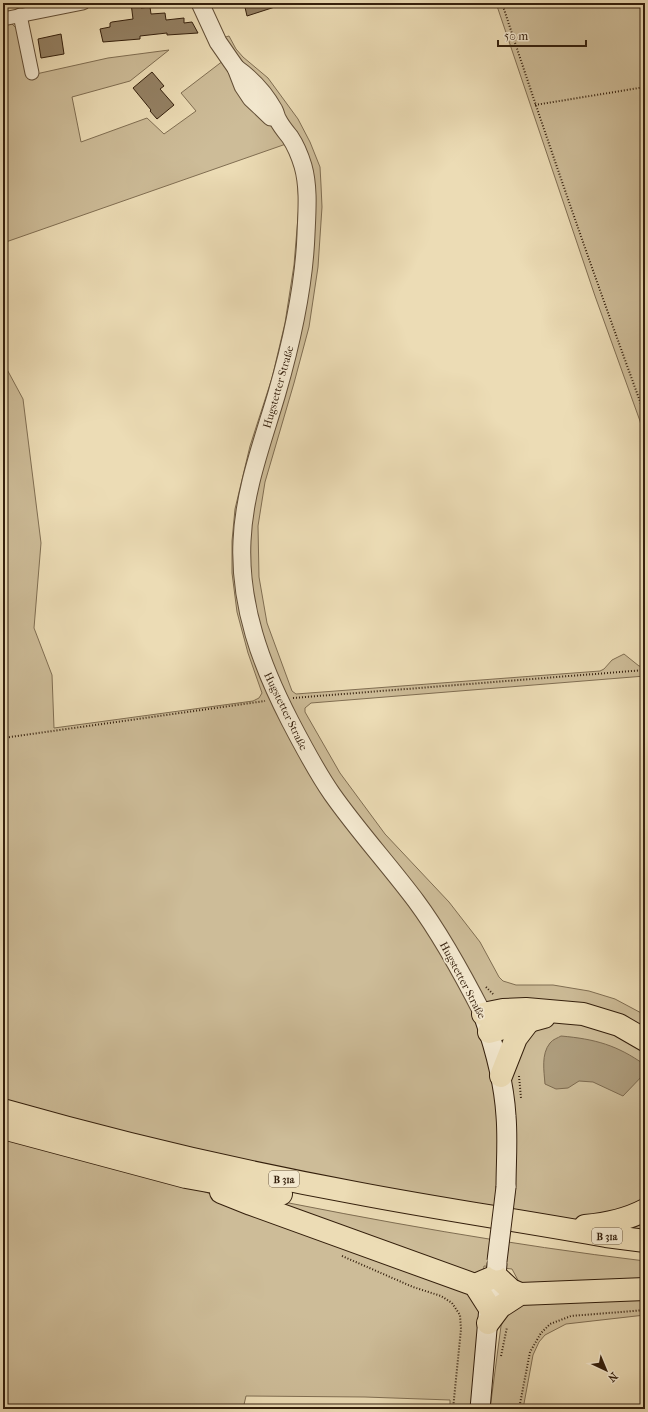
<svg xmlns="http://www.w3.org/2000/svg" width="648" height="1412" font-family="'IM FELL French Canon',serif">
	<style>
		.green { fill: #cdbc98; stroke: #806e52 }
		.water { fill: #ad9c7c; stroke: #7d6a4f }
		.building { fill: #948164; stroke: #341f0c }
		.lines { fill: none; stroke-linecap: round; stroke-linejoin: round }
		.minor-casing { stroke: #624e36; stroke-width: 15 }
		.tertiary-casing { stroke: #624e36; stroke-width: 19 }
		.secondary-casing { stroke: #341f0c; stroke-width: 21 }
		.trunk-casing { stroke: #341f0c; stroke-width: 24 }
		.path { stroke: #341f0c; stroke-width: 2; stroke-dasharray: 1 2; stroke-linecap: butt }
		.minor { stroke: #f3e8cf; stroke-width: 13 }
		.tertiary { stroke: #f3e8cf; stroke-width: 17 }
		.secondary { stroke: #f3e8cf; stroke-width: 19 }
		.trunk { stroke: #ecdcb5; stroke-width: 22 }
		.secondary-bridge-casing { stroke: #341f0c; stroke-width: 21; stroke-linecap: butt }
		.secondary-bridge { stroke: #f3e8cf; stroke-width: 19 }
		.labels { text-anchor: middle; stroke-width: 3.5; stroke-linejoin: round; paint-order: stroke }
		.shield { fill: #f3e8cf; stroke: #6d5b46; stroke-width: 1 }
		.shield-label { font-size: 10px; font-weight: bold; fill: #341f0c }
		.street-label { font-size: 11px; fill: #341f0c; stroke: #f3e8cf }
	</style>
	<rect width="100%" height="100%" fill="#ecdcb5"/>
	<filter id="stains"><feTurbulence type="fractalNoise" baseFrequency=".005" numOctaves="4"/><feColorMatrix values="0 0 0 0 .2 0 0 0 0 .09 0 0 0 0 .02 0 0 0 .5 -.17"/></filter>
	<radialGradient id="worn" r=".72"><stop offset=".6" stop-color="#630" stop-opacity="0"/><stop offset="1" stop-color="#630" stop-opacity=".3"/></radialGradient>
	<g class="green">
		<polygon points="496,3 645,3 645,444 640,421 595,296"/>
		<polygon points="11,23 18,30 27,76 108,58 169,50 130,81 72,97 81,142 147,118 164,134 196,111 181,93 232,54 222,38 229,36 236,49 243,57 268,78 298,119 310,142 320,167 321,185 322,207 318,267 309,327 294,383 265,482 258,526 259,577 267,623 292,691 296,694 600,671 604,669 612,660 624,654 639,666 645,667 645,676 311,703 305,708 305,712 340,773 385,834 449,902 480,942 499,977 503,981 516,985 553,985 589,991 615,999 645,1015 645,1234 416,1200 3,1106 3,362 23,399 41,543 34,628 52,675 54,728 253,701 259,698 262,693 248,653 237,612 232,573 232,541 235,509 250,446 272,378 285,323 294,265 299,205 297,168 286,144 3,243 3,25"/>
		<polygon points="3,1136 197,1189 460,1285 466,1290 480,1312 473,1409 450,1409 450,1400 365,1397 246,1396 243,1409 3,1409"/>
		<path d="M244,1194C377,1221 511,1245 645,1261V1285L519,1288V1282L512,1269L484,1266L483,1273L475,1277Z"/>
		<polygon points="645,1294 645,1315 566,1324 545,1335 539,1342 533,1355 523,1409 490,1409 501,1326 506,1314 515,1304"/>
	</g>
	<path class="water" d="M561,1036C595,1039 617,1045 645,1065V1073L623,1096L593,1082L579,1081L568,1088L556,1089L545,1084C544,1071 541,1054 550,1043C553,1039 558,1038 561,1036Z"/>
	<g class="building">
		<polygon points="131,3 141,3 141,8 150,7 151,14 165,13 166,20 184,18 184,23 192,22 198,33 167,35 167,33 140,36 140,39 103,42 100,29 110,27 110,23 112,22 133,19"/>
		<polygon points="244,3 280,3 281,5 247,16"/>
		<polygon points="61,34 64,54 41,58 38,39"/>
		<polygon points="152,72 164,86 160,89 174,105 157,119 150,111 151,110 133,88"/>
	</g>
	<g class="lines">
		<defs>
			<g id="minor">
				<polyline points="20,15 32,73"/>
				<polyline points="3,19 83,3"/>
			</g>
			<g id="tertiary">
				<polyline points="200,3 218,42 236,68 243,86 251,98 271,117"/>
				<path d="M236,68C253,80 264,92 274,110C276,114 276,117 278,120C281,126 286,132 290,137C296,146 300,156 303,166C309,187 307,211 306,234C304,288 292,341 277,393C263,441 244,490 242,541C239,605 261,665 290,721C303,746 316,771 332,794C358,831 389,865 416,901C442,936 463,975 483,1014"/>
			</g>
			<g id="secondary">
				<path d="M484,1017C495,1049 504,1082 506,1116C508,1140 506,1164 506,1187"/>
				<polyline points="480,1409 489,1307 496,1276 497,1264"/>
			</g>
			<g id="trunk">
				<polyline points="483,1014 503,1010 526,1009 583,1014 619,1025 645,1040"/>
				<polyline points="489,1032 544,1017"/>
				<polyline points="501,1076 516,1038 529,1021"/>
				<path d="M3,1110C119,1143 237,1171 356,1193C439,1209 523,1221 606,1236L645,1241"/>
				<polyline points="3,1128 186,1177 281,1194"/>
				<polyline points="221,1192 251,1204 475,1285 489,1307"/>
				<path d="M585,1226C606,1224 626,1220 645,1210"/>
				<polyline points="475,1285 496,1276 511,1290 520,1294"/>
				<polyline points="488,1323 500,1307 520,1294 645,1289"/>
			</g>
		</defs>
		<use href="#minor" class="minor-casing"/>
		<use href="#tertiary" class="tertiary-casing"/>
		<use href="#secondary" class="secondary-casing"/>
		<use href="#trunk" class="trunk-casing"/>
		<g class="path">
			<path d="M502,3C547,141 595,278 645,415"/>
			<polyline points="535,105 645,87"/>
			<polyline points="293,698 645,670"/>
			<polyline points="3,738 265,701"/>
			<polyline points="486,987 494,995"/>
			<polyline points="519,1076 521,1098"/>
			<polyline points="342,1256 413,1287 441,1296 452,1303 460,1315 461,1329 453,1409"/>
			<polyline points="501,1356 507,1327"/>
			<polyline points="519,1409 530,1352 541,1333 550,1324 571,1316 645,1310"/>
		</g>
		<use href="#minor" class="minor"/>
		<use href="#tertiary" class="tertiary"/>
		<use href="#secondary" class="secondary"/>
		<use href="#trunk" class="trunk"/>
		<defs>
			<polyline id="secondary-bridge" points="497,1261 506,1187"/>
		</defs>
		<use href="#secondary-bridge" class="secondary-bridge-casing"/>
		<use href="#secondary-bridge" class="secondary-bridge"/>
	</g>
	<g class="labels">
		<g class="shield">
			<rect x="269" y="1171" width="30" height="16" rx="3"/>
			<rect x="592" y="1228" width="30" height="16" rx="3"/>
		</g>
		<g class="shield-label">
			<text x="284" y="1183">B 31a</text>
			<text x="607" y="1240">B 31a</text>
		</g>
		<g class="street-label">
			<text transform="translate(278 387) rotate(-74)" y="4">Hugstetter Straße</text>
			<text transform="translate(286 711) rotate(64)" y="4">Hugstetter Straße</text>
			<text transform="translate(463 980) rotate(62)" y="4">Hugstetter Straße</text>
		</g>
	</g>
	<rect width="648" height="1412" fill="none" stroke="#ecdcb5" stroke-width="16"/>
	<rect x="4" y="4" width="640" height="1404" fill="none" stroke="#341f0c" stroke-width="2"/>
	<rect x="8" y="8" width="632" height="1396" fill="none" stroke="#341f0c"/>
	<g transform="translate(606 1370) rotate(136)" stroke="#f3e8cf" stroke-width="3" paint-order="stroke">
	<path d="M0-3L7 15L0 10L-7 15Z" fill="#341f0c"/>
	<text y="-6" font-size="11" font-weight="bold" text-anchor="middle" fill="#341f0c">N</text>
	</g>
	<path d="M498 40v6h88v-6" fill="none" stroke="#341f0c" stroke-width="2"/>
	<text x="504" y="40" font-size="12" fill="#341f0c" stroke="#f3e8cf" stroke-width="3" paint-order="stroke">50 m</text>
	<rect width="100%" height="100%" filter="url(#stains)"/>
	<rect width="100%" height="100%" fill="url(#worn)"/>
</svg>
